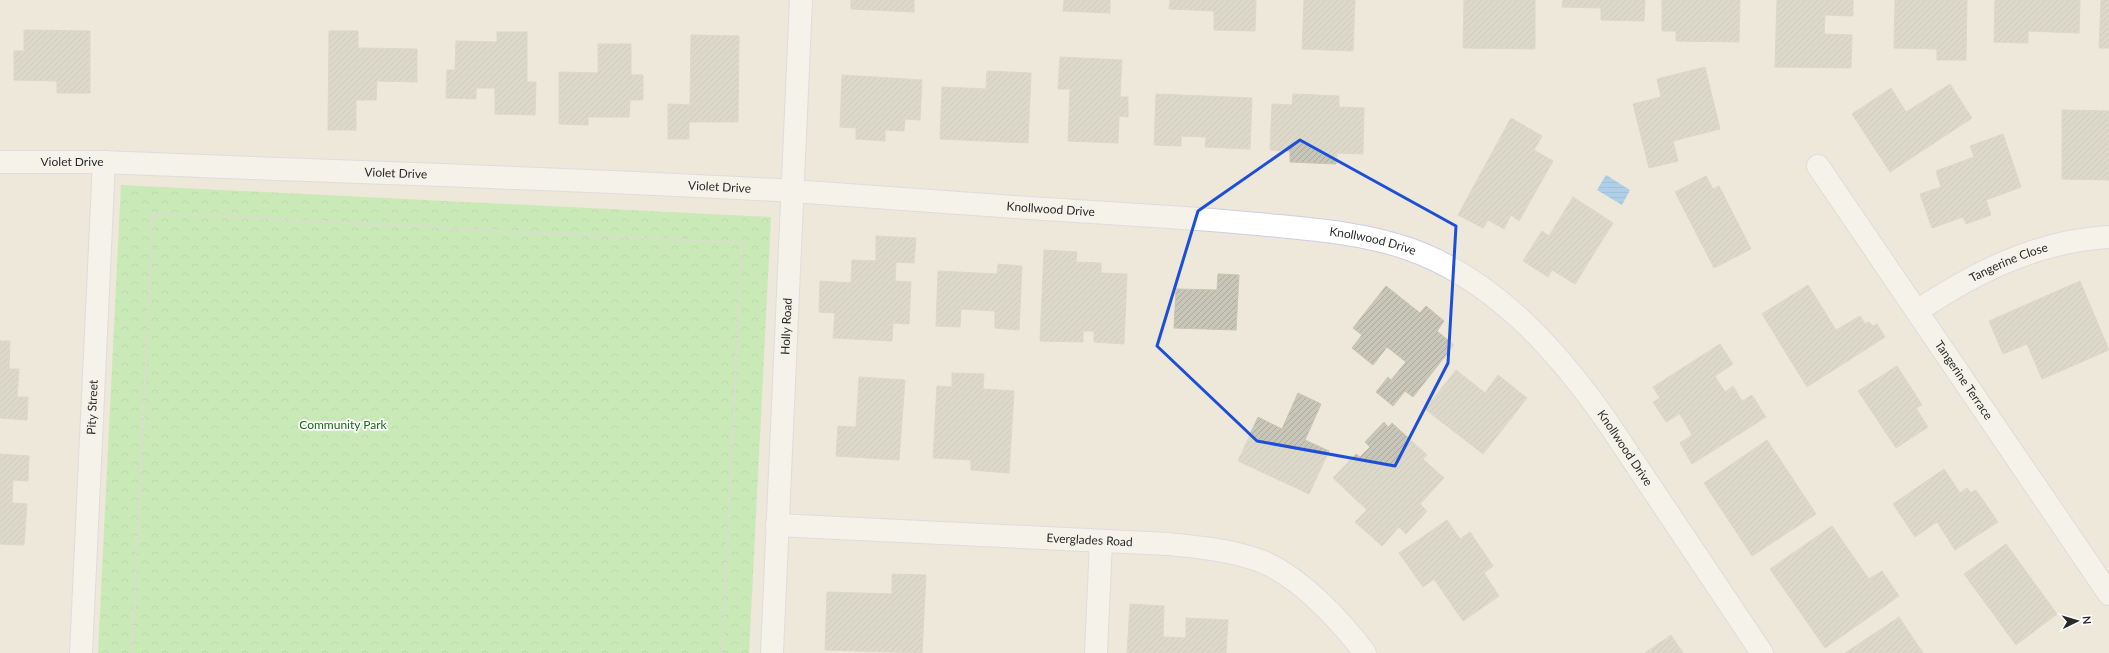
<svg xmlns="http://www.w3.org/2000/svg" width="2109" height="653" font-family="Lato,sans-serif">
	<style>
		.park { fill: url(#park-crowns) }
		.water { fill: url(#water-rules) }
		.building { fill: url(#building-hatch); stroke: #c8c5b2 }
		.lines { fill: none; stroke-linecap: round; stroke-linejoin: round }
		.minor-casing { stroke: #cecee4; stroke-width: 24 }
		.path { stroke: #ccc; stroke-width: 2.5; stroke-dasharray: 3 2; stroke-linecap: butt }
		.minor { stroke: #fff; stroke-width: 22 }
		.marked { fill: none; stroke: #1d4ed8; stroke-width: 3; stroke-linejoin: round }
		.labels { text-anchor: middle; stroke-width: 3.5; stroke-linejoin: round; paint-order: stroke }
		.street-label { font-size: 12px; fill: #292929; stroke: #fff }
		.park-label { font-size: 12px; fill: #146d12; stroke: #fff }
	</style>
	<defs>
		<pattern id="park-crowns" width="20" height="18" patternUnits="userSpaceOnUse"><rect width="20" height="18" fill="#9dea8f"/><path d="M2 6a3 3 0 1 1 6 0M12 15a3 3 0 1 1 6 0" fill="none" stroke="#87c97b"/></pattern>
		<pattern id="water-rules" width="6" height="5" patternUnits="userSpaceOnUse"><rect width="6" height="5" fill="#60b4fb"/><path d="M0 2.5h6" fill="none" stroke="#4f92cb"/></pattern>
		<pattern id="building-hatch" width="6" height="6" patternUnits="userSpaceOnUse"><rect width="6" height="6" fill="#c8c5b9"/><path d="M-1 1l2-2M0 6l6-6M5 7l2-2" fill="none" stroke="#aca99f"/></pattern>
	</defs>
	<rect width="100%" height="100%" fill="#ede8d9"/>
	<polygon class="park" points="121,185 771,217 749,653 98,653"/>
	<polygon class="water" points="1606,175 1630,190 1622,205 1597,190"/>
	<g class="building">
		<polygon points="851,0 914,0 914,12 851,9"/>
		<polygon points="1064,0 1110,0 1110,13 1063,11"/>
		<polygon points="1170,0 1256,0 1255,31 1214,30 1214,11 1169,9"/>
		<polygon points="1304,0 1355,0 1353,51 1302,49"/>
		<polygon points="1464,0 1535,0 1535,49 1463,48"/>
		<polygon points="1563,0 1645,0 1644,21 1601,20 1601,8 1562,7"/>
		<polygon points="1662,0 1740,0 1739,42 1676,41 1676,31 1662,31"/>
		<polygon points="1777,0 1853,0 1853,16 1825,15 1824,34 1852,35 1851,68 1775,67"/>
		<polygon points="1895,0 1967,0 1966,60 1937,60 1937,49 1894,48"/>
		<polygon points="1995,0 2080,0 2079,33 2028,31 2028,43 1994,42"/>
		<polygon points="2101,0 2109,0 2109,48 2099,48"/>
		<polygon points="24,30 90,31 90,93 57,93 57,81 14,80 14,51 24,51"/>
		<polygon points="329,31 358,31 358,48 417,49 417,82 377,81 376,100 356,100 356,130 328,130"/>
		<polygon points="497,32 527,32 527,82 536,82 535,115 495,114 495,88 476,88 476,99 446,98 447,70 455,70 456,41 497,42"/>
		<polygon points="691,35 739,36 738,122 689,122 689,139 668,139 668,104 690,105"/>
		<polygon points="598,44 631,44 631,75 643,75 643,100 630,100 629,117 588,117 588,125 559,124 559,72 598,73"/>
		<polygon points="1060,57 1122,60 1120,97 1128,97 1128,117 1119,116 1118,143 1068,141 1070,89 1058,89"/>
		<polygon points="1705,67 1720,129 1673,141 1678,161 1649,168 1633,104 1661,97 1657,79"/>
		<polygon points="987,71 1031,73 1028,143 940,139 942,87 986,89"/>
		<polygon points="842,75 922,80 920,120 905,119 904,131 885,130 885,141 856,139 856,128 840,127"/>
		<polygon points="1950,84 1972,118 1890,172 1852,114 1891,88 1906,112"/>
		<polygon points="1156,94 1252,98 1250,149 1205,147 1206,137 1181,136 1181,146 1154,145"/>
		<polygon points="1293,94 1339,96 1339,107 1364,108 1363,154 1337,153 1336,164 1290,162 1290,151 1270,150 1272,104 1292,105"/>
		<polygon points="2062,110 2109,111 2109,180 2062,179"/>
		<polygon points="1511,118 1542,136 1534,150 1553,161 1519,221 1511,215 1504,229 1488,220 1483,228 1458,215"/>
		<polygon points="2003,134 2021,187 1986,200 1991,215 1966,224 1963,217 1932,228 1920,194 1941,187 1936,171 1974,157 1970,146"/>
		<polygon points="1706,176 1713,189 1719,186 1751,249 1714,268 1675,192"/>
		<polygon points="1573,197 1613,223 1575,284 1552,270 1548,277 1523,261 1542,231 1549,236"/>
		<polygon points="876,236 916,238 914,263 896,262 895,281 911,282 909,324 893,323 892,341 833,338 835,313 819,312 820,281 851,283 852,260 876,261"/>
		<polygon points="1044,250 1077,252 1076,262 1101,263 1101,273 1127,274 1124,344 1094,342 1094,331 1083,331 1083,342 1040,341"/>
		<polygon points="998,264 1022,266 1019,330 995,328 995,311 961,309 960,327 936,326 938,271 997,274"/>
		<polygon points="1218,274 1239,275 1236,330 1174,328 1176,289 1217,290"/>
		<polygon points="2080,281 2109,350 2042,379 2027,344 2003,354 1989,321"/>
		<polygon points="1808,285 1836,330 1860,316 1865,324 1869,322 1873,326 1877,324 1885,337 1807,387 1762,314"/>
		<polygon points="1386,286 1420,313 1426,306 1444,321 1437,331 1454,345 1413,397 1405,391 1393,406 1376,392 1388,377 1391,380 1406,362 1387,347 1373,365 1352,348 1362,335 1353,328"/>
		<polygon points="0,341 10,341 9,369 19,369 17,397 28,397 27,420 0,418"/>
		<polygon points="1720,344 1733,364 1715,376 1725,392 1733,386 1742,401 1752,395 1766,417 1692,464 1680,443 1692,435 1680,414 1666,422 1653,402 1660,398 1653,387"/>
		<polygon points="1897,366 1922,405 1916,408 1928,427 1896,448 1858,391"/>
		<polygon points="1456,370 1485,393 1498,375 1527,398 1483,454 1425,409"/>
		<polygon points="952,373 984,374 983,389 1014,391 1009,473 971,470 971,460 933,458 937,386 952,387"/>
		<polygon points="859,377 905,380 899,460 836,456 838,426 856,427"/>
		<polygon points="1298,393 1321,404 1305,440 1329,451 1309,494 1238,461 1258,417 1282,429"/>
		<polygon points="1384,422 1388,427 1392,423 1427,455 1423,459 1444,478 1420,504 1427,511 1406,534 1399,527 1382,546 1355,522 1367,510 1333,478 1356,454 1360,457 1370,447 1365,442"/>
		<polygon points="1767,440 1816,514 1752,556 1704,483"/>
		<polygon points="0,454 29,456 28,481 13,480 12,503 27,504 24,545 0,544"/>
		<polygon points="1944,469 1960,493 1967,488 1971,493 1976,490 1998,522 1955,550 1937,522 1915,537 1893,504"/>
		<polygon points="1447,520 1460,539 1470,532 1493,566 1484,573 1499,596 1463,621 1434,579 1423,587 1399,553"/>
		<polygon points="1832,526 1869,579 1882,571 1899,596 1825,648 1770,569"/>
		<polygon points="2006,544 2057,614 2016,645 1964,574"/>
		<polygon points="892,574 926,575 922,653 825,650 827,592 892,594"/>
		<polygon points="1130,604 1164,606 1163,637 1186,638 1186,618 1228,620 1226,653 1127,653"/>
		<polygon points="1899,617 1923,653 1845,653"/>
		<polygon points="1671,635 1683,653 1645,653"/>
	</g>
	<g class="lines">
		<defs>
			<g id="minor">
				<path id="s1" d="M0,162H104C334,172 563,178 792,191C871,196 950,202 1029,208C1105,213 1182,217 1258,224C1307,229 1358,232 1406,248C1492,277 1556,349 1606,420L1762,653"/>
				<path id="s2" d="M1818,166L2109,594"/>
				<path id="s3" d="M1917,311C1976,272 2037,241 2109,237"/>
				<path id="s4" d="M777,525L1168,544C1199,547 1231,550 1261,561C1300,577 1340,620 1365,653"/>
				<path id="s5" d="M81,653L104,162"/>
				<path id="s6" d="M772,653L801,0"/>
				<polyline points="1096,653 1101,541"/>
			</g>
		</defs>
		<use href="#minor" class="minor-casing"/>
		<polyline class="path" points="132,653 153,213 742,243 722,653"/>
		<use href="#minor" class="minor"/>
	</g>
	<path d="M0 0H2109V653H0ZM1300,140L1456,226L1448,363L1395,466L1257,441L1157,346L1198,211Z" fill="#ede8d9" fill-opacity=".55" fill-rule="evenodd"/>
	<path class="marked" d="M1300,140L1456,226L1448,363L1395,466L1257,441L1157,346L1198,211Z"/>
	<g class="labels">
		<g class="street-label">
			<text dy="4" stroke="none"><textPath href="#s1" startOffset="72">Violet Drive</textPath></text>
			<text dy="4" stroke="none"><textPath href="#s1" startOffset="396">Violet Drive</textPath></text>
			<text dy="4" stroke="none"><textPath href="#s1" startOffset="720">Violet Drive</textPath></text>
			<text dy="4" stroke="none"><textPath href="#s1" startOffset="1052">Knollwood Drive</textPath></text>
			<text dy="4" stroke="none"><textPath href="#s1" startOffset="1376">Knollwood Drive</textPath></text>
			<text dy="4" stroke="none"><textPath href="#s3" startOffset="104">Tangerine Close</textPath></text>
			<text dy="4" stroke="none"><textPath href="#s6" startOffset="327">Holly Road</textPath></text>
			<text dy="4" stroke="none"><textPath href="#s2" startOffset="259">Tangerine Terrace</textPath></text>
			<text dy="4" stroke="none"><textPath href="#s5" startOffset="246">Pity Street</textPath></text>
			<text dy="4" stroke="none"><textPath href="#s1" startOffset="1712">Knollwood Drive</textPath></text>
			<text dy="4" stroke="none"><textPath href="#s4" startOffset="313">Everglades Road</textPath></text>
		</g>
		<g class="park-label">
			<text x="343" y="429">Community Park</text>
		</g>
	</g>
	<g transform="translate(2077 621) rotate(85)" stroke="#ffffff" stroke-width="3" paint-order="stroke">
	<path d="M0-3L7 15L0 10L-7 15Z" fill="#292929"/>
	<text y="-6" font-size="11" font-weight="bold" text-anchor="middle" fill="#292929">N</text>
	</g>
</svg>
